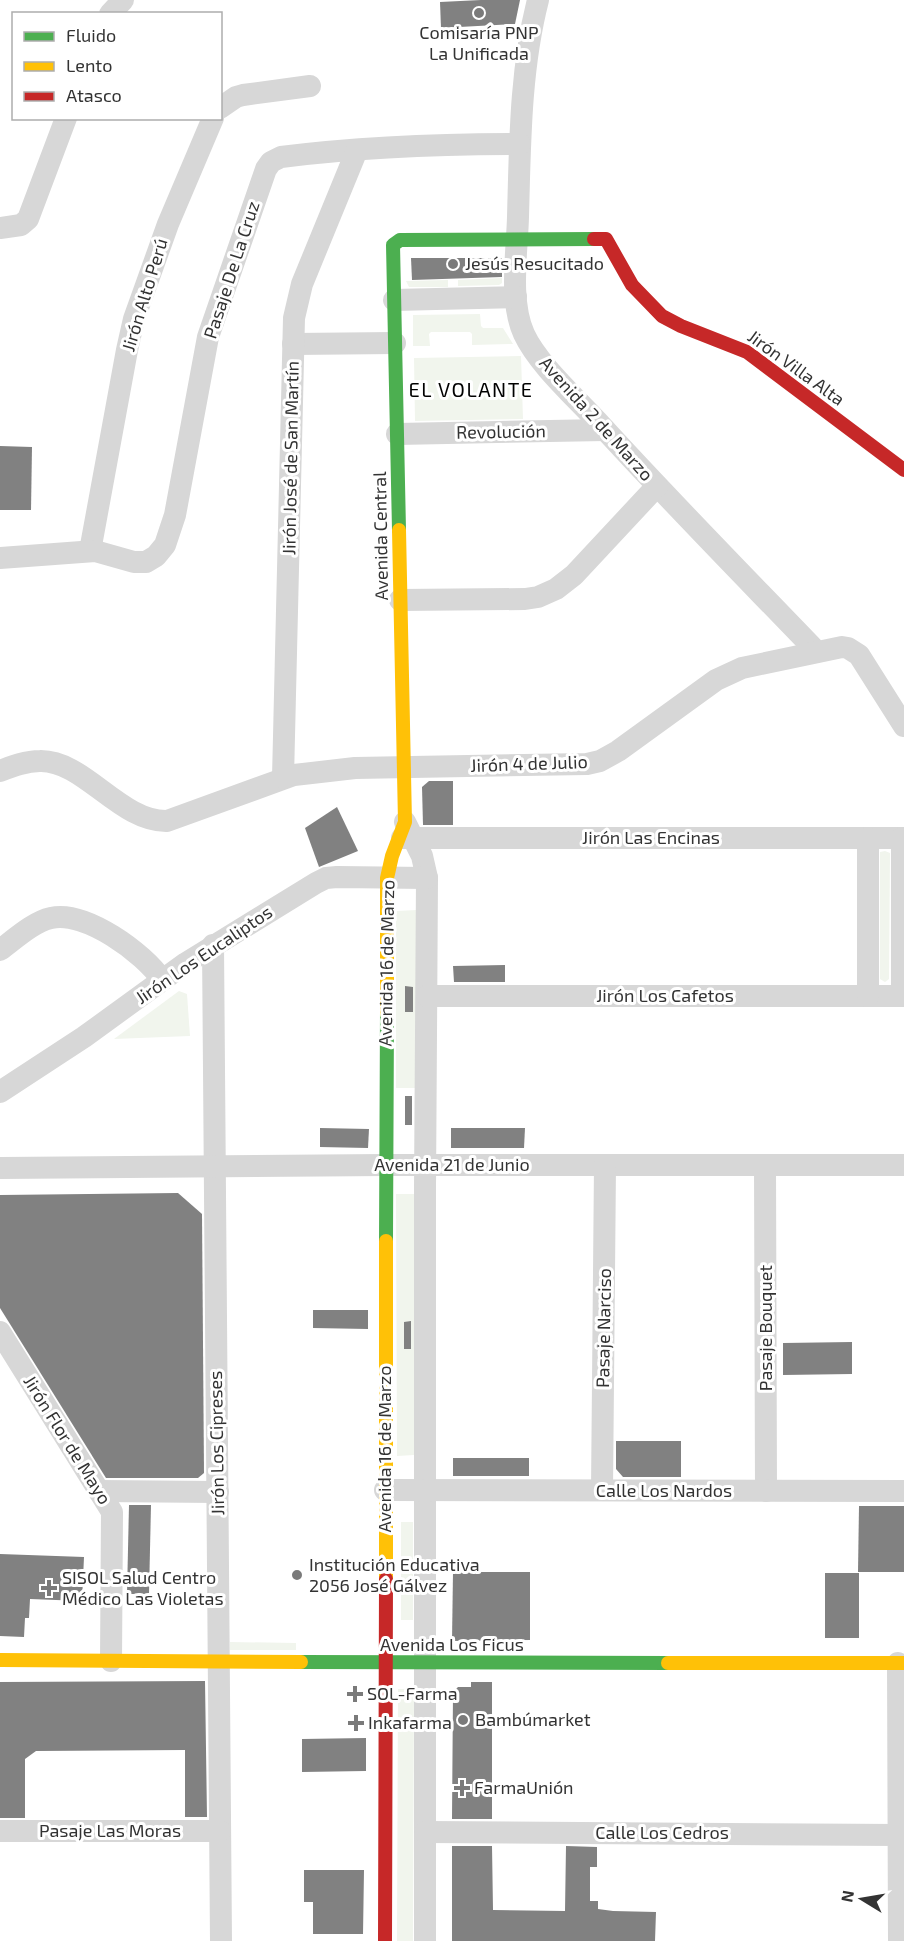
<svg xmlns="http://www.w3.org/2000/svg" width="904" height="1941" font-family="'Exo 2',sans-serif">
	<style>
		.green { fill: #f1f5ed }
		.building { fill: #818181 }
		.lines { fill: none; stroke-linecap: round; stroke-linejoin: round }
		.street { stroke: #d7d7d7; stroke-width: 22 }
		.fast { stroke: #4caf50; stroke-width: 14 }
		.slow { stroke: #ffc107; stroke-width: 14 }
		.jam { stroke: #c62828; stroke-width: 14 }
		.poi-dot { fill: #7a7a7a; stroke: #fff; stroke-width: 2 }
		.labels { text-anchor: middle; stroke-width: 6; stroke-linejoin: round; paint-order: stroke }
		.poi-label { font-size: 18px; fill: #333; stroke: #fff; text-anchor: start }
		.street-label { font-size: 18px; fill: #333; stroke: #fff }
		.neighbourhood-label { font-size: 20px; letter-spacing: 1.5px; fill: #000; stroke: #fff }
	</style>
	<rect width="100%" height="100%" fill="#fff"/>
	<g class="green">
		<polygon points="502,278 502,283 499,285 458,286 458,280"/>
		<polygon points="448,280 448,287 409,287 406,281"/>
		<polygon points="480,314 481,326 483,328 503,328 513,344 472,345 472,334 470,332 431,332 429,334 430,346 413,346 413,315"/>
		<polygon points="521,356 523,419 415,421 414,358"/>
		<polygon points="885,851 890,853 889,979 885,982 880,979 880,852"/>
		<polygon points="417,910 417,1088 396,1088 396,911"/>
		<polygon points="179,991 187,994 190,1036 114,1039"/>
		<polygon points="396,1194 414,1194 414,1455 397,1456"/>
		<rect x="401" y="1522" width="12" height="98"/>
		<polygon points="230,1642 296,1643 296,1650 230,1650"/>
		<polygon points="398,1689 414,1689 413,1941 397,1941"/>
	</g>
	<g class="building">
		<polygon points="481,0 520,0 515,24 441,28 440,2"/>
		<polygon points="411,258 502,258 502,277 412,280"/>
		<polygon points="0,446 32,447 31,510 0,510"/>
		<polygon points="429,781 453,781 453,825 423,825 422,787"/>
		<polygon points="337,807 358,851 319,867 305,828"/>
		<polygon points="505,965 505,982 454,982 453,966"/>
		<polygon points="405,986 413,987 413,1012 405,1012"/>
		<rect x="405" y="1096" width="7" height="29"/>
		<polygon points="320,1128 369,1129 368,1148 320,1147"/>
		<polygon points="451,1128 525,1128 524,1148 451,1148"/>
		<polygon points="178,1193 202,1214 204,1473 198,1478 106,1478 0,1308 0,1195"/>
		<polygon points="313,1310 368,1310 368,1329 313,1328"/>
		<polygon points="411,1321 411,1349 404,1349 404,1322"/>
		<polygon points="852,1342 852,1374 783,1375 783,1343"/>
		<polygon points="616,1441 681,1441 681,1477 623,1477 616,1469"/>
		<rect x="453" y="1458" width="76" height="18"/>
		<polygon points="129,1505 151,1505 149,1594 127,1594"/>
		<polygon points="859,1506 904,1506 904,1572 858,1572"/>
		<polygon points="0,1554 84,1557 82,1601 30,1599 29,1618 25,1618 24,1637 0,1636"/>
		<polygon points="453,1572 530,1572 530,1640 452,1641"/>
		<rect x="825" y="1573" width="34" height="65"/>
		<polygon points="205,1681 207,1817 185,1817 185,1750 36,1751 25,1759 25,1818 0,1818 0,1682"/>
		<polygon points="471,1682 492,1682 492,1819 452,1819 453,1692 458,1687 471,1687"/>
		<polygon points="366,1738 366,1771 302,1772 302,1739"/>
		<polygon points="452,1846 492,1846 493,1910 565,1911 566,1846 597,1847 597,1867 590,1867 590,1901 598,1901 598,1909 613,1911 656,1912 655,1941 452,1941"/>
		<polygon points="304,1870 364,1870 363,1934 313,1934 313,1902 304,1902"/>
	</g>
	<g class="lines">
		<g class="street">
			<path d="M538,0C520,70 520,145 518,217C517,253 509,301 524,334C538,364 574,396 597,421C668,499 743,575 816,651"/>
			<polyline points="110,14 123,0"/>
			<polyline points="220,108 236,97 243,95 310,86"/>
			<polyline points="0,228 21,225 28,219 66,118"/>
			<polyline points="394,300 516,297"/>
			<polyline points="293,344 395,343"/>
			<polyline points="397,434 605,430"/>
			<polyline points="90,551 127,350 134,319 168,224 213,118"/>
			<path d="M0,558L95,551L134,562H146L156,556L165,545L175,515L208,337L266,169L271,162L281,157C360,147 441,144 520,144"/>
			<polyline points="400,600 525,599 538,597 556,589 574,575 657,486"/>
			<path d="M0,771C13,766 26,761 40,761C84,760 120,822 167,821L294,775L355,768L587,764L600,761L618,751L716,680L742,668L842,647L848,648L859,655L904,726"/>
			<polyline points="283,778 294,318 302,284 357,150"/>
			<polyline points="405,822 422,856 427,878 425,1188 425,1941"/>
			<polyline points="402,838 904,838"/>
			<polyline points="902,838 902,996"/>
			<polyline points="213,945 221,1941"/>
			<path d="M0,950C15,939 33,922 51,918C85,910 144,953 162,980"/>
			<polyline points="427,996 904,996"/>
			<polyline points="868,996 868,838"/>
			<polyline points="0,1092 84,1037 186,963 316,883 326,878 337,877 427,878"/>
			<polyline points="765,1165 766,1491"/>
			<polyline points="0,1168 386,1165 904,1165"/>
			<polyline points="0,1332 112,1512 111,1661"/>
			<polyline points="385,1490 904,1491"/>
			<polyline points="602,1490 605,1165"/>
			<polyline points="99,1491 218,1492"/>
			<polyline points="898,1663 899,1941"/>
			<polyline points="0,1831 220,1831"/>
			<polyline points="425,1832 899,1835"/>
		</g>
		<g class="fast">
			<polyline points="399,530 393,245 400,240 594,239"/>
			<polyline points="386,1241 387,1013"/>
			<polyline points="301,1662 668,1663"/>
		</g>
		<g class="slow">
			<polyline points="387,1013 387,878 392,856 405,822 399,530"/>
			<polyline points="386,1579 386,1241"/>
			<polyline points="0,1660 301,1662"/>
			<polyline points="668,1663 904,1663"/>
		</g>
		<g class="jam">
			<polyline points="594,239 606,239 632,285 662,316 681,326 747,352 904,470"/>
			<polyline points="385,1941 386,1579"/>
		</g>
	</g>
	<g class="poi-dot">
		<circle cx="479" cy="13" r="6"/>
		<circle cx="453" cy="264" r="6"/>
		<circle cx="297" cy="1575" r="6"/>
		<path d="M46 1579h6v6h6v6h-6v6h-6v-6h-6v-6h6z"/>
		<path d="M352 1685h6v6h6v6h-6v6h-6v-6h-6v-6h6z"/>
		<circle cx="463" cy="1720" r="6"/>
		<path d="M353 1714h6v6h6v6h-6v6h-6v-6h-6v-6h6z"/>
		<path d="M459 1779h6v6h6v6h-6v6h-6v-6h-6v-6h6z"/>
	</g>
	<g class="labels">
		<g class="poi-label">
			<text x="479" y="39" text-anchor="middle">Comisaría PNP<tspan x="479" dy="21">La Unificada</tspan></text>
			<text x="465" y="270">Jesús Resucitado</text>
			<text x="309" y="1571">Institución Educativa<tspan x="309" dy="21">2056 José Gálvez</tspan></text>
			<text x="62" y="1584">SISOL Salud Centro<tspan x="62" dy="21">Médico Las Violetas</tspan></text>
			<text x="367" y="1700">SOL-Farma</text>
			<text x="475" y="1726">Bambúmarket</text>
			<text x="368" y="1729">Inkafarma</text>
			<text x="474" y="1794">FarmaUnión</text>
		</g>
		<g class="street-label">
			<text transform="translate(232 270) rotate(-72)" y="6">Pasaje De La Cruz</text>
			<text transform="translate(145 295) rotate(-73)" y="6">Jirón Alto Perú</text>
			<text transform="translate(796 368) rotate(36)" y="6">Jirón Villa Alta</text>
			<text transform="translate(596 419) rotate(48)" y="6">Avenida 2 de Marzo</text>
			<text transform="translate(501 432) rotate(-1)" y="6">Revolución</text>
			<text transform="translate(291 458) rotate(-89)" y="6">Jirón José de San Martín</text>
			<text transform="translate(381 536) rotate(-91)" y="6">Avenida Central</text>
			<text transform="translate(529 764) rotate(-2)" y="6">Jirón 4 de Julio</text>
			<text x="651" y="844">Jirón Las Encinas</text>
			<text transform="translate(204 955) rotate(-34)" y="6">Jirón Los Eucaliptos</text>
			<text transform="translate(387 963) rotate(-89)" y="6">Avenida 16 de Marzo</text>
			<text x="665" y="1002">Jirón Los Cafetos</text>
			<text x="452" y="1171">Avenida 21 de Junio</text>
			<text transform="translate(604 1328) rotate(-89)" y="6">Pasaje Narciso</text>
			<text transform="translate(766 1328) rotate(-90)" y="6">Pasaje Bouquet</text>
			<text transform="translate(67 1440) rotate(58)" y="6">Jirón Flor de Mayo</text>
			<text transform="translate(217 1443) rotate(-91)" y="6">Jirón Los Cipreses</text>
			<text transform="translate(385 1449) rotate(-90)" y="6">Avenida 16 de Marzo</text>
			<text x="664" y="1497">Calle Los Nardos</text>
			<text x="452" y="1651">Avenida Los Ficus</text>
			<text x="110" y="1837">Pasaje Las Moras</text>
			<text x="662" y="1839">Calle Los Cedros</text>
		</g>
		<g class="neighbourhood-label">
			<text x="471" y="397">EL VOLANTE</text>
		</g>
	</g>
	<rect x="12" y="12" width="210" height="108" fill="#ffffff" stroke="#adadad" stroke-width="1.5"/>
	<rect x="24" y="32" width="30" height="9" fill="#4caf50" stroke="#adadad" stroke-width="1.5"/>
	<text x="66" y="42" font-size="18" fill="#333333">Fluido</text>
	<rect x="24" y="62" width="30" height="9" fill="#ffc107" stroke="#adadad" stroke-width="1.5"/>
	<text x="66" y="72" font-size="18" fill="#333333">Lento</text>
	<rect x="24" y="92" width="30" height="9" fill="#c62828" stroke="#adadad" stroke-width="1.5"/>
	<text x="66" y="102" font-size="18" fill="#333333">Atasco</text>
	<g transform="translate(862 1899) rotate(281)" stroke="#ffffff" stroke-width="4.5" paint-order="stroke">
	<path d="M0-4.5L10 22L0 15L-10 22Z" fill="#333333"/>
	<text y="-9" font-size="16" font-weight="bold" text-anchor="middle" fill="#333333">N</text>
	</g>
</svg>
